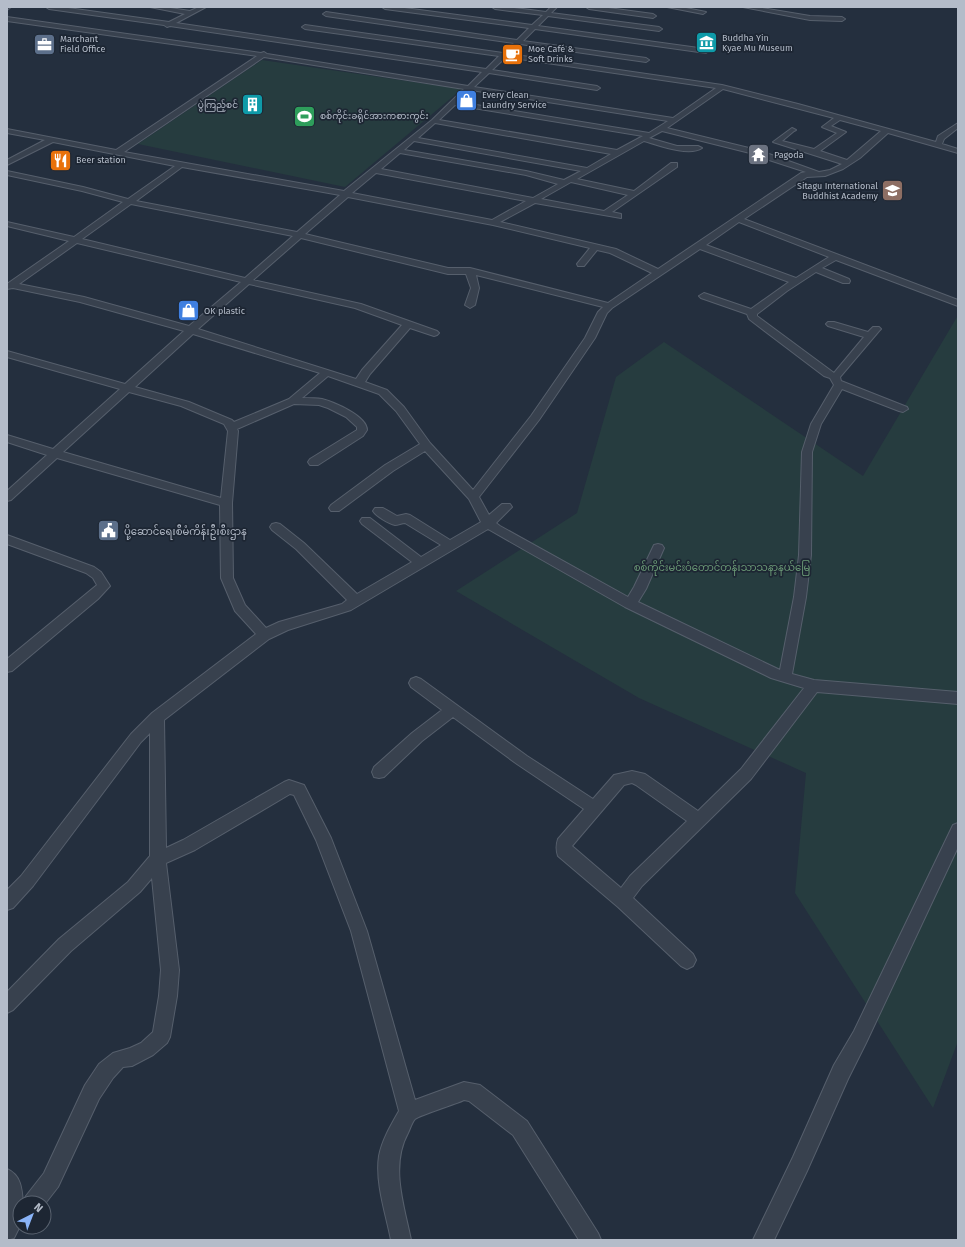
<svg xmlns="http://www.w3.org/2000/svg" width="965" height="1247" font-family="'Fira Sans','Noto Sans Myanmar',sans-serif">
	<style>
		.green { fill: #263c3f }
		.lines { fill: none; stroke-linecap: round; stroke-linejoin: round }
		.minor-casing { stroke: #565f6c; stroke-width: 2 }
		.minor { fill: #38414e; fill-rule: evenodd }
		.labels { text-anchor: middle; stroke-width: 3.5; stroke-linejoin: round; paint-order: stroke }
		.far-poi-label { font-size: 9px; fill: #b4bcc9; stroke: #1d2633; text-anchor: start }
		.poi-label { font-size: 10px; fill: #b4bcc9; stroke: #1d2633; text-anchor: start }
		.park-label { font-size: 10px; fill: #6b9a76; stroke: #1d2633 }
	</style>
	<rect width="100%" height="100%" fill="#242f3e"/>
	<g class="green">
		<polygon points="262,60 462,89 345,187 138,144"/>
		<polygon points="958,305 958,1041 933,1108 795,893 806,773 639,698 456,591 577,513 616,377 664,342 863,476 957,317"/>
	</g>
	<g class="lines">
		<defs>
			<g id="minor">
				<polygon points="7,7 11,7 7,10"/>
				<path d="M46,7H61L169,22L185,14L150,7H164L190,11L199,7H206L176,23L486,69L499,56L305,29L302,27L305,25L503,53L514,43L326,16L323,14L326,12L517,40L529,28L385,9L382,7H397L532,25L543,15L495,9L492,7H507L546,12L551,7H557L551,13L659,27L662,29L659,31L548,16L538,26L706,49L709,51L706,53L535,29L523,41L646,58L649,60L646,62L520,44L509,54L722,85L798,104L936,142L938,136L958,123V128L944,139L942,144L958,149V153L888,133L860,158L843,169L825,176L807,177L744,219L958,300V306L836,260L822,268L849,279L850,281L849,283H843L816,272L787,291L757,314V316L834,373L864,337L828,326L826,324L828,322H834L868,332L873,327H879L881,329L879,331L840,377L841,381L907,407L908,409L903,412L899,411L842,389L821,424L812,452L811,555L806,597L792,674L814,680L958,692V704L817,692L751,779L642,886L633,898L693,954L696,960L693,966L687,969L681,966L618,907L558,856C556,850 556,845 558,839L584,809L517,764L453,717L422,741L384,777L379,778L374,777L372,772L374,767L412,733L442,710L411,687L409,683L411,679L416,677L421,679L527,756L593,799L614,775L632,771L645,774L698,811L741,769L804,688L771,678L625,607L488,529L351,610L288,630L269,639L164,720L166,848L183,840L284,782L289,780L304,785L331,838L367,931L415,1100L464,1082L480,1085L527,1121L598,1233L601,1240H579L513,1135L469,1101L464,1100C456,1104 420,1115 415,1119C412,1122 410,1129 408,1133C390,1166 404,1205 411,1240H391C386,1214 375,1183 379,1156C382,1140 391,1125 399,1111L351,931L316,840L294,795L290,794L195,850L166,863L179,970L177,996L170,1037L167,1043L153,1055L132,1066L123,1067L113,1078L99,1099L58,1187L44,1205V1203H20V1226L14,1238L7,1240V1169C21,1175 22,1189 23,1203L26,1196L44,1173L85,1085L99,1064L113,1053L130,1048L141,1043L153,1032L159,996L161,970L152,878L140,892L71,951L13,1010L7,1013V992L59,939L128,882L150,856V733L141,742L33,886L13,908L7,910V890L21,876L131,734L152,713L256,634L235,611L221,578L220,505L57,458L11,500L7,501V491L47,455L7,442V435L53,449L120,389L7,357V351L125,384L184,331L80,302L13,288L7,289V284L69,241L7,226V222L74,237L123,202L82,191L7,175V171L83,187L128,199L175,166L53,142L7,165V160L45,140L7,133V129L116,150L257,56L7,21V17L261,53L264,52L267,54L468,86L482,72L170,26L167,27L164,25L49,9ZM264,57L464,89L432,120L344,191L124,152ZM506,57L716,88L673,118L474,87L489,73L597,90L600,88L597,86L492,70ZM723,89L834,118L822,127L837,133L814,149L782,141L794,131L796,130L792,128L773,142L842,164L830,170L819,172L769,154H763V158L806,172L801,173L658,269L616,249L500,222L535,203L621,218V214L612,212L677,167V163H671L634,191L577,179L644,141C658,145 689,157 702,148L698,146H677L649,138L662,131L750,153H753V149L667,128ZM471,90L668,121L649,133L458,102ZM455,105L643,136L617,150L439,120ZM840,120L881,131L847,160L820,151L846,132L831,126ZM435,123L611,154L587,168L418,138ZM414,141L581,171L564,180L526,171L404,150ZM400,153L526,175L558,184L533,198L381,169ZM182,167L340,195L297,232L136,201ZM376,173L526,201L492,220L352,193ZM571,182L628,195L604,211L541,199ZM348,197L493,225L590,248L577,264L578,266H584L597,250L610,253L652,273L608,303L470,268H448L305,234ZM131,204L293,236L245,278L82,239ZM739,222L829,257L796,278L706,245ZM301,238L448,274H466L471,288L465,305L470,308L475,305L479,288L476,275L603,307L598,312L585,338L531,416L473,490L430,443L404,407L387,390L365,382L370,374L410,328L434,336L437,335L439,333L437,331L361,304L253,280ZM77,243L241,282L189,326L84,297L19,284ZM700,249L789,282L751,309L707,294L704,293L699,296L701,298L747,314L749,319L824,376L830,378L834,385L811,424L802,452L799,555L794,597L780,670L638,602L646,589L664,548L662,545L658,544L654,545L634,587L628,597L500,526L496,523L512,507L510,504H502L489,515L479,497L539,420L595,338L607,313L612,308ZM249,284L355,308L402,325L362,370L356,379L198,329ZM193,334L320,373L289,399L234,422L232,420L189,402L135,387ZM328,376L379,394L396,411L420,444L385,465L331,505L329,508L331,511H339L393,471L425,451L469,499L481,522L450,540L410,515L406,514L397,516L383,508H375L373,511C376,516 389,524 395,525C398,525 402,523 405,523L441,545L421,557L370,518H362L360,521L362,524L412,562L357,594L304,543L280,524L276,523L272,524L270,527L272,530L296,549L347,600L342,604L279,622L266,628L245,605L233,578L232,503L238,431L237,429L294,404L319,405L328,408L346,417L357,427V430L310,459L308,462L310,465H318L363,436L367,430C367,416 334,402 322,399C316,398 309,398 302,398ZM129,392L181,406L224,424L228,431L221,498L63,452ZM632,783L636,785L687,821L630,876L621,888L572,846L624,785Z"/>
				<polygon points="586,7 601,7 653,14 656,16 653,18 589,9"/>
				<polygon points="667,7 681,7 706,12 703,14"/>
				<polygon points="743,7 756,7 810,16 842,17 845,19 842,21 810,20"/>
				<polygon points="7,535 94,567 101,572 110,586 98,599 12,671 7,672 7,659 97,585 93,578 86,573 7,544"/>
				<polygon points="958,823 958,847 866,1043 848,1079 807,1171 774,1240 753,1240 793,1157 834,1065 854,1031 953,825"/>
			</g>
		</defs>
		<use href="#minor" class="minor-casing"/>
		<use href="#minor" class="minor"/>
	</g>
	<defs>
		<symbol id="museum-square" viewBox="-11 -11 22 22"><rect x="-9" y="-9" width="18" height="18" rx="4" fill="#0f9aa8" stroke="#1d2633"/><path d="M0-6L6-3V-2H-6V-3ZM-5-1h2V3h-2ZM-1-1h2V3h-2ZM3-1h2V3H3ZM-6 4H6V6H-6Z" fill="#fff"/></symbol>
		<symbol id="office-square" viewBox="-11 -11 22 22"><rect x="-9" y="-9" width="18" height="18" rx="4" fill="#5c6f8a" stroke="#1d2633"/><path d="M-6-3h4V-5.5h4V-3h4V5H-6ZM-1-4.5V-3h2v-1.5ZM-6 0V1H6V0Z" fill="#fff"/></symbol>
		<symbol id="cafe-square" viewBox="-11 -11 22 22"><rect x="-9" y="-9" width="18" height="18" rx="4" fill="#e8710a" stroke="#1d2633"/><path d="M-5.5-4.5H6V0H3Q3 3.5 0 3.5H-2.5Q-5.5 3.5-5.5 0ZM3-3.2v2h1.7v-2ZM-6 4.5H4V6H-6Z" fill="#fff"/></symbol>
		<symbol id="shop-square" viewBox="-11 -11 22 22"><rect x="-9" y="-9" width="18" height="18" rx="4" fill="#3f7fe0" stroke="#1d2633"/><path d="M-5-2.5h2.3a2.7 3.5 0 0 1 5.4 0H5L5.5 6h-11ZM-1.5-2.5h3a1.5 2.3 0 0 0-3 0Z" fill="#fff"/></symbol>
		<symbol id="building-square" viewBox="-11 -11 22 22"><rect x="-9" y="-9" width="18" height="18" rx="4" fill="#0f9aa8" stroke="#1d2633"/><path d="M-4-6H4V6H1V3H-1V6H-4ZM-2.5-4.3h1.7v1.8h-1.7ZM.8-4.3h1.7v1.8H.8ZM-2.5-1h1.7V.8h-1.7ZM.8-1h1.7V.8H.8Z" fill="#fff"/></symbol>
		<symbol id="stadium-square" viewBox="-11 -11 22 22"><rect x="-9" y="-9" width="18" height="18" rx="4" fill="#2e9e5b" stroke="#1d2633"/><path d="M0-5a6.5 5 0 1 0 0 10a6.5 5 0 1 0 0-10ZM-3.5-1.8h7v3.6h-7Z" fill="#fff"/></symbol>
		<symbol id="temple-square" viewBox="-11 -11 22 22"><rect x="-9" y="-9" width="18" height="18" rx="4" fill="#6b7280" stroke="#1d2633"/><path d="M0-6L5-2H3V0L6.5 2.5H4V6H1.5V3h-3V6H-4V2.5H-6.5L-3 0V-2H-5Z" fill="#fff"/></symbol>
		<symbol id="restaurant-square" viewBox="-11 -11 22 22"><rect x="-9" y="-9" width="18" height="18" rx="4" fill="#e8710a" stroke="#1d2633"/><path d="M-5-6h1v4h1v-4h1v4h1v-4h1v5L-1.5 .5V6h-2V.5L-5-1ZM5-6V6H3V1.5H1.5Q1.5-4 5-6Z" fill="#fff"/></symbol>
		<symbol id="university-square" viewBox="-11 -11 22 22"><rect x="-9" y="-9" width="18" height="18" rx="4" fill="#8d6e63" stroke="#1d2633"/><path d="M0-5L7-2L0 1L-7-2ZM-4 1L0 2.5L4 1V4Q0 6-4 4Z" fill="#fff"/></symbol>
		<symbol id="civic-square" viewBox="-11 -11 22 22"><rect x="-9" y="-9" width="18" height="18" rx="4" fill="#5c6f8a" stroke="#1d2633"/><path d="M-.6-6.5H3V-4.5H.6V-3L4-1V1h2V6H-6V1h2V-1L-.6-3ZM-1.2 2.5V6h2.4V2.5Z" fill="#fff"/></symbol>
	</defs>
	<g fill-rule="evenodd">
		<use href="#museum-square" x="694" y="30" width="25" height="25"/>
		<use href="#office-square" x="32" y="32" width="25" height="25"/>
		<use href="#cafe-square" x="500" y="42" width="25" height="25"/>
		<use href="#shop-square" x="454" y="88" width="25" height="25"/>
		<use href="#building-square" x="240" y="92" width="25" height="25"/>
		<use href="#stadium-square" x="292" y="104" width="25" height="25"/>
		<use href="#temple-square" x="746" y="142" width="25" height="25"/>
		<use href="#restaurant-square" x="48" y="148" width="25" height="25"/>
		<use href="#university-square" x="880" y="178" width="25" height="25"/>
		<use href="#shop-square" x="176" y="298" width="25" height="25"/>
		<use href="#civic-square" x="96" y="518" width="25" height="25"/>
	</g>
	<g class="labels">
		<g class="far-poi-label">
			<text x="722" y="41">Buddha Yin<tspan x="722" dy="10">Kyae Mu Museum</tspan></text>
			<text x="60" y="42">Marchant<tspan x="60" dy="10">Field Office</tspan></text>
			<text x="528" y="52">Moe Café &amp;<tspan x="528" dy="10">Soft Drinks</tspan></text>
			<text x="482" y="98">Every Clean<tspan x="482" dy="10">Laundry Service</tspan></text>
			<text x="238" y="108" text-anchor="end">ပွဲကြည့်စင်</text>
			<text x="320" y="119">စစ်ကိုင်းခရိုင်အားကစားကွင်း</text>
			<text x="774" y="158">Pagoda</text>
			<text x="76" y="163">Beer station</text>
			<text x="878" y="189" text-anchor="end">Sitagu International<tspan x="878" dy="10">Buddhist Academy</tspan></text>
			<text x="204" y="314">OK plastic</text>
		</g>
		<g class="poi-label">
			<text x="124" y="535">ပို့ဆောင်ရေးစီမံကိန်းဦးစီးဌာန</text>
		</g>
		<g class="park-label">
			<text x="722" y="571">စစ်ကိုင်းမင်းဝံတောင်တန်းသာသနာ့နယ်မြေ</text>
		</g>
	</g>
	<rect width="965" height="1247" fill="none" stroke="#b4bcc9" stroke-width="16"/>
	<g transform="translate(32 1215) rotate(42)"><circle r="19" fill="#1d2633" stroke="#59626f"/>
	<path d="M0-3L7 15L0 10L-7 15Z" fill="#8ab4f8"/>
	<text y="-6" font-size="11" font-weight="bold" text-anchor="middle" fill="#b4bcc9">N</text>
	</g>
</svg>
